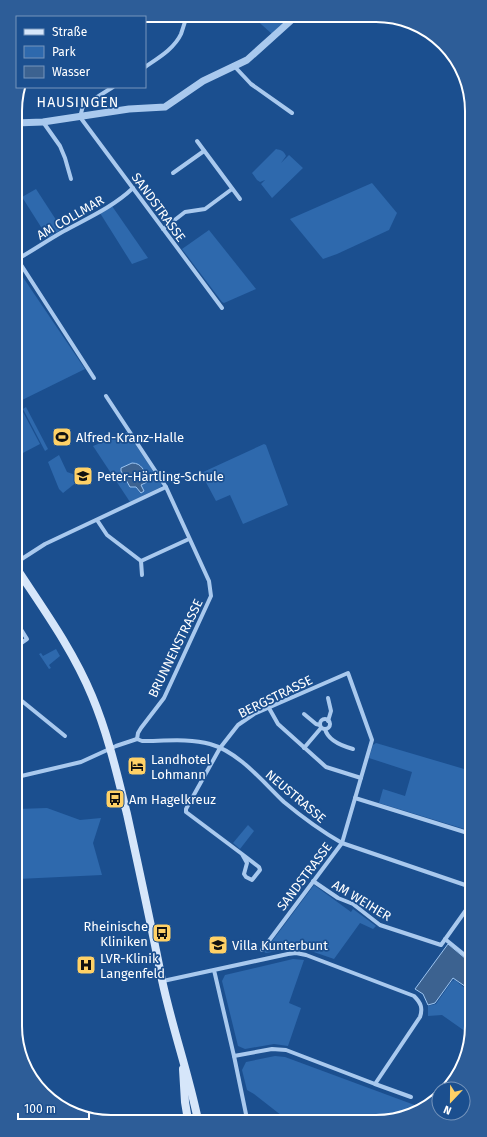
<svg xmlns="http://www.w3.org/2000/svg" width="487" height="1137" font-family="'Fira Sans',sans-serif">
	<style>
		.green { fill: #2e69ad }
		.water { fill: #3c6290; stroke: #9cc4f0 }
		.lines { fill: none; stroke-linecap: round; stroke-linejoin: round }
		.minor { stroke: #a9c9ee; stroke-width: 4 }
		.tertiary { stroke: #a9c9ee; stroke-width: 7 }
		.secondary { stroke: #d6e6fa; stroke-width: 8 }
		.labels { text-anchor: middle; stroke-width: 3.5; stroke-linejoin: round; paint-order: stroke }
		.street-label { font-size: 13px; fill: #fff; stroke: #1b4f8f }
		.poi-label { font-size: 13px; fill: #fff; stroke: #1b4f8f; text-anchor: start }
		.neighbourhood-label { font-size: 14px; letter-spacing: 1px; fill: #fff; stroke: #1b4f8f }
		.rim { fill: none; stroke: #fff; stroke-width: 2 }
	</style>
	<rect width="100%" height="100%" fill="#1b4f8f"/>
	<g class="green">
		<polygon points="252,16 291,16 272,34"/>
		<path d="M276,149C281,150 284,151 286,156L281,163L289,155L303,168L272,198L261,184L265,180L260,182L257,180L252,173Z"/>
		<polygon points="372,183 397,213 389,230 337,254 323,259 290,219"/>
		<polygon points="36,189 62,229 48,238 22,197"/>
		<polygon points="112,206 148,258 132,264 100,213"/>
		<polygon points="209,230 256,289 224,303 222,302 182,249"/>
		<polygon points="16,267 85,369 16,403"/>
		<polygon points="26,407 48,449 45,451 23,409"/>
		<polygon points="23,412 40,444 21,454 16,445 16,415"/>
		<polygon points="127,432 162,484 161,487 130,502 93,446"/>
		<polygon points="264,444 266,445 288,505 243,524 230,495 216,501 201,473"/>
		<polygon points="59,455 67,472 73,474 78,481 63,493 59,489 48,462"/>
		<polygon points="56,649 60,656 49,665 51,668 49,669 39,654 41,653 43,656"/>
		<polygon points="376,743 471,771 471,831 379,803 383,789 405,796 412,772 369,758 373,745"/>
		<polygon points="47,808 80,820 101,818 93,843 102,875 18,879 17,809"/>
		<polygon points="248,825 254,831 240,849 233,843"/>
		<polygon points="314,885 351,912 353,909 376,926 373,929 360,923 334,959 308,950 296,948 266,953 264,952"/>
		<polygon points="293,959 304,960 289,1003 301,1008 288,1046 274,1044 245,1049 238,1046 222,981 225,975"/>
		<polygon points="455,980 472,994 472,1029 469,1034 442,1015 428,1016 428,1006 436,1004 452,981"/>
		<polygon points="275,1056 285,1057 420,1107 401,1119 286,1119 254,1094 247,1090 242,1070 246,1062"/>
	</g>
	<g class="water">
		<path d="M132,463C142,463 144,471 148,479L147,482L141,485L144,491L141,493L136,487H130L121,471V468Z"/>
		<polygon points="448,944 472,964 472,991 453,978 435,1003 428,1005 423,994 415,989"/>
	</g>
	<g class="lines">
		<g class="minor">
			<path d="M145,67C158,58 174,49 181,34C183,28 185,22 187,15"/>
			<polyline points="235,67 251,84 292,113"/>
			<polyline points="113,87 83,106 80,117 222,308"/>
			<polyline points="43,122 60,146 65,158 71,179"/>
			<polyline points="197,141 240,199"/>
			<polyline points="173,173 204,151"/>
			<polyline points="163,229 185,212 205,209 232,189"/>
			<polyline points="16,257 94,378"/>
			<path d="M16,260C32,251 48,240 64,231C88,218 113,207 133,188"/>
			<polyline points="106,396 166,487 209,581 211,596 164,698 141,728 138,733 137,739"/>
			<polyline points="97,520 107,535 141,561 142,575"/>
			<polyline points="141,561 189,539"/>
			<polyline points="17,562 45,544 166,487"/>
			<polyline points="17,623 27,639 17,646"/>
			<polyline points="17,697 65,736"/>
			<polyline points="269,708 278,724 326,767 361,778"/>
			<polyline points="304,714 316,724 320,725"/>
			<circle cx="325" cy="724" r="5"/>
			<polyline points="328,721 331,711 328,698"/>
			<path d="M325,729C328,741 342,746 353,749"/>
			<polyline points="304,748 321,728"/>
			<polyline points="17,769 19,776"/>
			<path d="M17,777L81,762L116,746L137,739L142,741C163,741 190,738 210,744C239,752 263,782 284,802C302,817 321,831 342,843L471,887"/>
			<polyline points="355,798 471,834"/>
			<polyline points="242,854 259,867 260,870 252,880 246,877 244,874 247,863 242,854 186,812 186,809 220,748 238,725 254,714 348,673 372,740 342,843 262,950"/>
			<polyline points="313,881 338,898 353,904 380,925 441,945 471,903"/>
			<polyline points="445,939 472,961"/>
			<path d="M163,981L288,954L296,953L306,955L414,996C421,1003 423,1008 420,1017L375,1084L286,1050L272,1049L234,1056L214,970"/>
			<polyline points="234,1056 247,1119"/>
			<polyline points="375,1084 411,1097"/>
			<polyline points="445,1086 459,1065"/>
		</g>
		<polyline class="tertiary" points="15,123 43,122 129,109 165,107 203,81 247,60 296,16"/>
		<g class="secondary">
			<path d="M17,569C44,610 73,650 92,696C108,734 117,774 127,814C139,869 151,924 162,980C172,1027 188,1072 198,1120"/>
			<polyline points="183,1069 185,1102 188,1120"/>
		</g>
	</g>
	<defs>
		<symbol id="stadium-square" viewBox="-11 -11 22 22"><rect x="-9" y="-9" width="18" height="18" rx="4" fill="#ffd166" stroke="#1b4f8f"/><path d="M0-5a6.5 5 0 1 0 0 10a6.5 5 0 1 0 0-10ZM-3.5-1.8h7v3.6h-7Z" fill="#111"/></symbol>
		<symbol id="school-square" viewBox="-11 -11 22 22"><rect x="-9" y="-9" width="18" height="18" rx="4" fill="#ffd166" stroke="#1b4f8f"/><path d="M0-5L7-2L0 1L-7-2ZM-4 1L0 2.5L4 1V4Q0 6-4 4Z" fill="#111"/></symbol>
		<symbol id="hotel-square" viewBox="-11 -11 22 22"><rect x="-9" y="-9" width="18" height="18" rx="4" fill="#ffd166" stroke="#1b4f8f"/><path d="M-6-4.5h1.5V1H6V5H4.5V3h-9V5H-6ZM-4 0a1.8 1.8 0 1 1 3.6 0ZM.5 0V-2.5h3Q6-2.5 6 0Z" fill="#111"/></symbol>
		<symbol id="bus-square" viewBox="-11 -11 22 22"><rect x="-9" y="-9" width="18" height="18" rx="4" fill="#ffd166" stroke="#1b4f8f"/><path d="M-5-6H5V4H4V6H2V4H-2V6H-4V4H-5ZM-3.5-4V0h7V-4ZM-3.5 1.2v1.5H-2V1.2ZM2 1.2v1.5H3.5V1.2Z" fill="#111"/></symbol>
		<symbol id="hospital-square" viewBox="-11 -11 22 22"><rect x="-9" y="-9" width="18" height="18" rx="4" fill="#ffd166" stroke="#1b4f8f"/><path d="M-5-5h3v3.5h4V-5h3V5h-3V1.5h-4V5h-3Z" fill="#111"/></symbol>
	</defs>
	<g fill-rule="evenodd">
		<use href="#stadium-square" x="51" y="426" width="22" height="22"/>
		<use href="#school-square" x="72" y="465" width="22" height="22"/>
		<use href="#hotel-square" x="126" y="755" width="22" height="22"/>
		<use href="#bus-square" x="104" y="788" width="22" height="22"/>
		<use href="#bus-square" x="151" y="922" width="22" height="22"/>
		<use href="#school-square" x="207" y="934" width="22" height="22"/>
		<use href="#hospital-square" x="75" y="954" width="22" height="22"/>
	</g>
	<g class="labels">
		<g class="street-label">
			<text transform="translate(159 207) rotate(54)" y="5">SANDSTRASSE</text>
			<text transform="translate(70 217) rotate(-30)" y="5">AM COLLMAR</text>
			<text transform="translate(175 648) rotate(-64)" y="5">BRUNNENSTRASSE</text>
			<text transform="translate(275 696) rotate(-26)" y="5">BERGSTRASSE</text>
			<text transform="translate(296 796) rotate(40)" y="5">NEUSTRASSE</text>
			<text transform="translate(304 876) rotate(-53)" y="5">SANDSTRASSE</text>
			<text transform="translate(362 900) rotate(31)" y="5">AM WEIHER</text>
		</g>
		<g class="poi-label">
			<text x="76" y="442">Alfred-Kranz-Halle</text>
			<text x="97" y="481">Peter-Härtling-Schule</text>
			<text x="151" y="764">Landhotel<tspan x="151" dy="15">Lohmann</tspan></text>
			<text x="129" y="804">Am Hagelkreuz</text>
			<text x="148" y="931" text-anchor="end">Rheinische<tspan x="148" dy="15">Kliniken</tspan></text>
			<text x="232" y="950">Villa Kunterbunt</text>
			<text x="100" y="963">LVR-Klinik<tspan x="100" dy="15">Langenfeld</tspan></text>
		</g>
		<g class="neighbourhood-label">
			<text x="78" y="107">HAUSINGEN</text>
		</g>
	</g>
	<path d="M0 0H487V1137H0ZM111 22H376A89 89 0 0 1 465 111V1026A89 89 0 0 1 376 1115H111A89 89 0 0 1 22 1026V111A89 89 0 0 1 111 22Z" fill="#2d5d98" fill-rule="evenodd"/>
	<path class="rim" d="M111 22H376A89 89 0 0 1 465 111V1026A89 89 0 0 1 376 1115H111A89 89 0 0 1 22 1026V111A89 89 0 0 1 111 22Z"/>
	<rect x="16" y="16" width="130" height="72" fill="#1b4f8f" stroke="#7695bc"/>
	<rect x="24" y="29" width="20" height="6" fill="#d6e6fa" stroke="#7695bc"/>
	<text x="52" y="36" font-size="12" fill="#ffffff">Straße</text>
	<rect x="24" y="46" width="20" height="12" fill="#2e69ad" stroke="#7695bc"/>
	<text x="52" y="56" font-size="12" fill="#ffffff">Park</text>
	<rect x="24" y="66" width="20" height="12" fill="#3c6290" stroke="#7695bc"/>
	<text x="52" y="76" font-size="12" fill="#ffffff">Wasser</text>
	<g transform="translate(451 1101) rotate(202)"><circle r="19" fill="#1b4f8f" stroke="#7695bc"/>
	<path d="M0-3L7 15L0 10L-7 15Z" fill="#ffd166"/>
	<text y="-6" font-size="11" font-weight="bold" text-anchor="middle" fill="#ffffff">N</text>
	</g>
	<path d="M18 1113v6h71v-6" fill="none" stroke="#ffffff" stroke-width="2"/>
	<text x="24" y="1113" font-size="12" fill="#ffffff" stroke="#1b4f8f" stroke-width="3" paint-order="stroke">100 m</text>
</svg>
